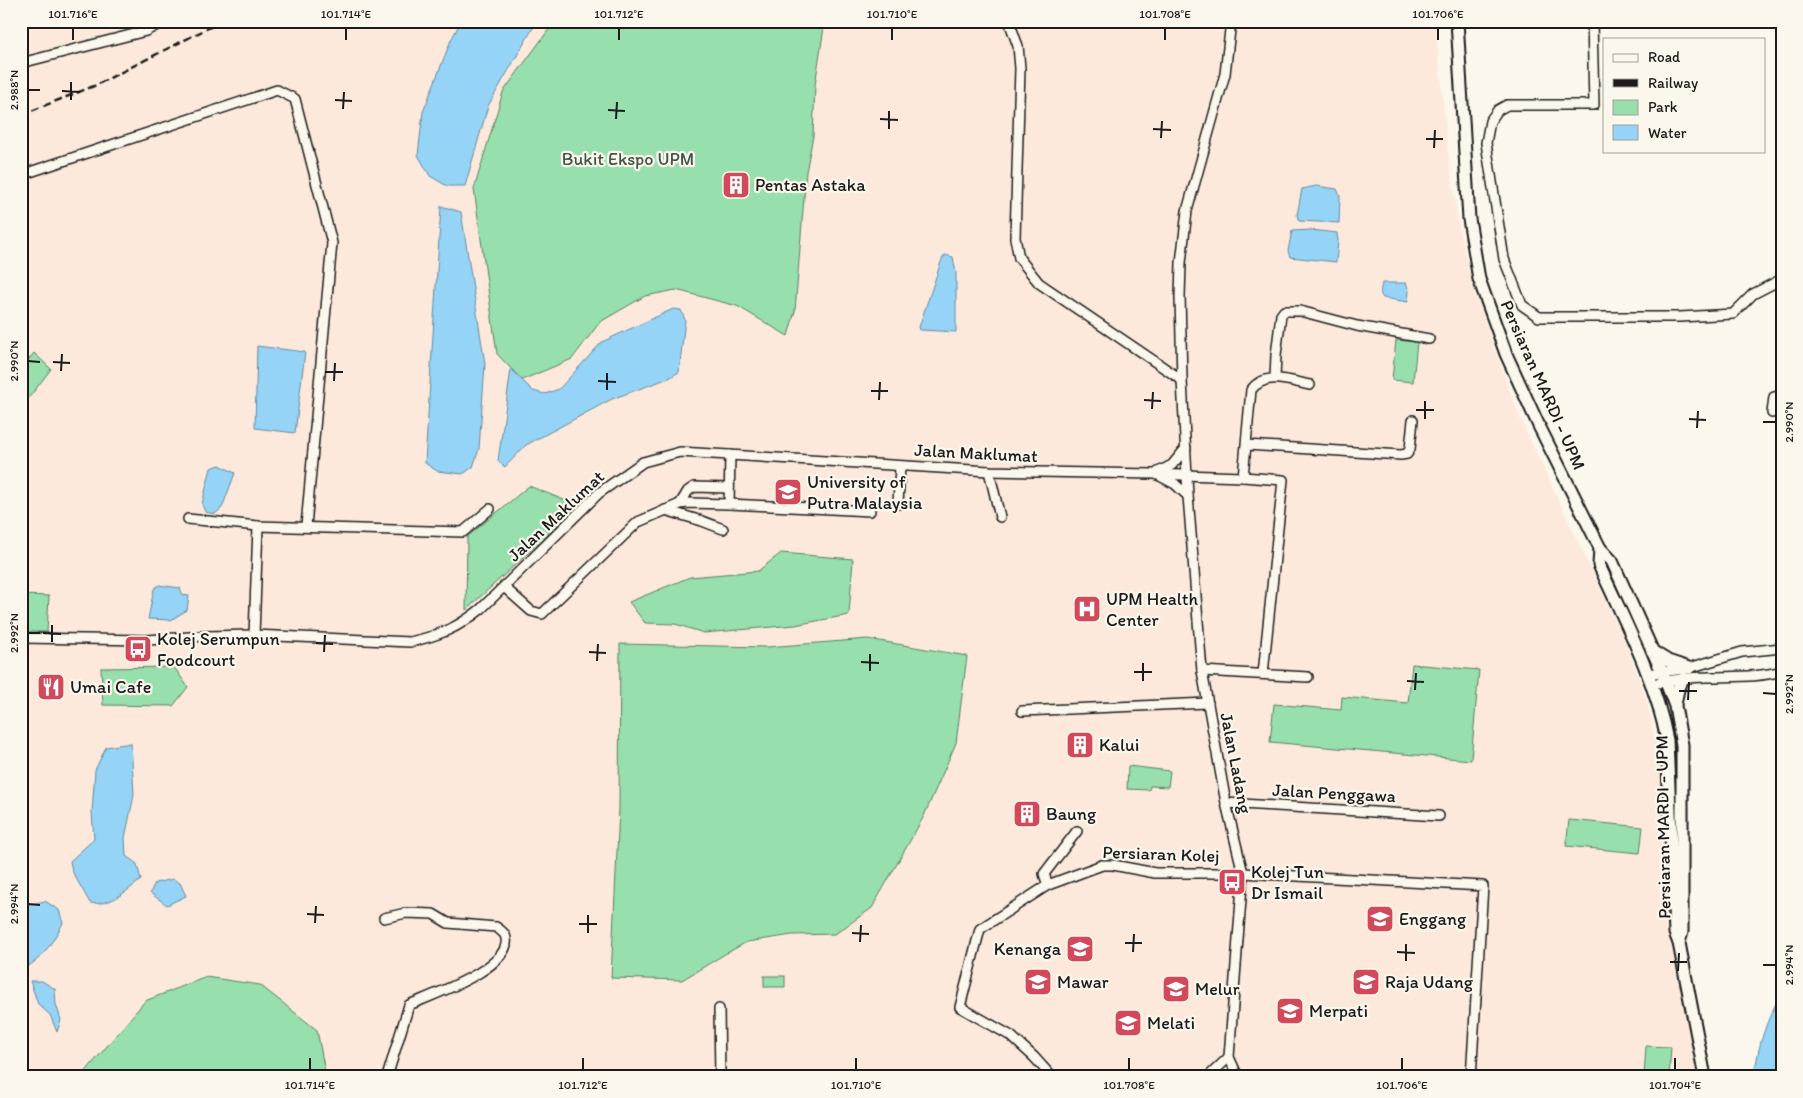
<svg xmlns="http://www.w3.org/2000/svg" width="1803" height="1098" font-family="Itim,sans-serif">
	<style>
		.built { fill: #fce9db }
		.green { fill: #97dfad; stroke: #5a7e64 }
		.water { fill: #95d4f6; stroke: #658a9f }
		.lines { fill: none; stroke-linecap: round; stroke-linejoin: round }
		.minor-casing { stroke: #1c1c1c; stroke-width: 12 }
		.tertiary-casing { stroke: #1c1c1c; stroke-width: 15 }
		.minor { stroke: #fbf7ec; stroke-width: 9 }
		.tertiary { stroke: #fbf7ec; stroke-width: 11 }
		.rail { stroke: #1c1c1c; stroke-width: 2.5; stroke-dasharray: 8 4; stroke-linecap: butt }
		.ticks { fill: none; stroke: #1c1c1c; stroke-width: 2 }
		.labels { text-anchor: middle; stroke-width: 4.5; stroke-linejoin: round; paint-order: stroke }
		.park-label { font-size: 18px; fill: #415648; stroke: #fbf7ec }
		.poi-label { font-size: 18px; fill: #1c1c1c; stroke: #fbf7ec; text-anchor: start }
		.street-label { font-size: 18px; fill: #1c1c1c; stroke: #fbf7ec }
		.neatline { fill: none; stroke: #1c1c1c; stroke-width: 2 }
		.ticks-label { font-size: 12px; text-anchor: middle; fill: #1c1c1c }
	</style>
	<rect width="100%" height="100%" fill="#fbf7ec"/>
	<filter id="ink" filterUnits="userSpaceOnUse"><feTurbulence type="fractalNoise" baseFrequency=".02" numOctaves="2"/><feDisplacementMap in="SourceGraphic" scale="10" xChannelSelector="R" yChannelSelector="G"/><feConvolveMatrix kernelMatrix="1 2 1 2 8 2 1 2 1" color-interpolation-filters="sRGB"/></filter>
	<g filter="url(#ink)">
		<polygon class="built" points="21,21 1435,21 1448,153 1460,233 1472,283 1491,340 1521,420 1625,642 1644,692 1651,718 1663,783 1669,919 1698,1077 21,1077"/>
		<g class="green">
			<polygon points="555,21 825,21 815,85 813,136 806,172 795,311 788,336 737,306 676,290 645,296 600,322 572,359 522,380 497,354 474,189 503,92"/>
			<polygon points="1396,340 1417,342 1413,382 1392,380"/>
			<polygon points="34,353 51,369 21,408 21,369"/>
			<polygon points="529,486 579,506 466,610 467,537"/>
			<polygon points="781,553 853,559 849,615 795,625 704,633 675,624 645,623 629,602 690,577 758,571"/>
			<polygon points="21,595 49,596 47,632 21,632"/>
			<polygon points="868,639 967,656 956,743 924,816 872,908 835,934 792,935 747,942 725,954 682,980 611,978 619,809 620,644 767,647"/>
			<polygon points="1412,664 1479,670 1471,760 1270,742 1274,704 1341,710 1342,697 1408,703"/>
			<polygon points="174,667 188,687 173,706 103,705 101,668"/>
			<polygon points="1128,766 1170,771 1168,787 1150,786 1149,790 1127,789"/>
			<polygon points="1569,820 1643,827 1640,853 1566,846"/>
			<rect x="764" y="976" width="21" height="11"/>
			<polygon points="206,977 260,985 317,1030 326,1077 81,1077 145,1001"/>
			<polygon points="1646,1046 1671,1047 1669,1077 1644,1077"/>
			<polygon points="1365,1070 1400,1072 1400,1077 1365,1077"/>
		</g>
		<g class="water">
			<polygon points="461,21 537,21 488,106 465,186 447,186 430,176 418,155 423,112 451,40"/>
			<polygon points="1316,186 1337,189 1340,196 1339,223 1299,221 1297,215 1302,189"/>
			<polygon points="441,206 461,212 485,364 479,449 473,467 463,474 437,471 425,463"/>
			<polygon points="1311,230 1337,233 1338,241 1336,262 1290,257 1288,251 1292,231"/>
			<polygon points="945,255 953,257 956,273 956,332 920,330 919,327 942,259"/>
			<path d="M1382,283H1406L1409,290L1408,302L1383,298C1379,294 1381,289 1382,283Z"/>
			<polygon points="673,309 681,310 685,320 679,372 669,378 612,399 526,445 505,467 498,461 511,369 533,391 545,394 559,389 602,342"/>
			<polygon points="257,346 305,352 295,433 255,428"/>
			<polygon points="220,465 235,473 222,508 215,514 205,512 202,504 211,468"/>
			<polygon points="159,585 180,588 183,595 189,596 187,610 171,620 148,619 154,589"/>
			<path d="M131,743L134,795L125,838L126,856L137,864L141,880C125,892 111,906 90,903L72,871L70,861L94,839L92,812L95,770L106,747Z"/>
			<polygon points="173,879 180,883 186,896 167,905 150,893 155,883"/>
			<path d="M45,901L59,910L63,923C53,941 41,963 21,969V906Z"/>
			<polygon points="30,981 42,981 55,989 56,1004 61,1020 57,1032 50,1015 38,1004"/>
			<path d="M1782,993V1077H1754C1758,1046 1766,1019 1782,993Z"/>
		</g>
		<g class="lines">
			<defs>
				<g id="minor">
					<polyline points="1009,21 1018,46 1020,68 1015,238 1019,258 1039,283 1182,380"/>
					<polyline points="1231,21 1225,74 1187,211 1181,263 1180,296 1182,380 1188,496 1202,671 1226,803 1243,873 1229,1057 1238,1077"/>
					<polyline points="1592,21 1594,105 1507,105 1498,110 1490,121 1486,143 1504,259 1522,305 1539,317 1680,317 1733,314 1753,294 1782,279"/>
					<polyline points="21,63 146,31 165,21"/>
					<polyline points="21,175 277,90 295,99 332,243 306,526"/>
					<polyline points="1275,378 1276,355 1281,315 1284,311 1300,311 1357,326 1429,339"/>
					<polyline points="1772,413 1774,397 1782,395"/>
					<polyline points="1247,445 1401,455 1407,454 1410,449 1413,420"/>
					<polyline points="989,471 1000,517"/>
					<polyline points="1158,472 1172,465 1186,448"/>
					<polyline points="1158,475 1175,484 1188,496"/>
					<path d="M1243,477L1251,390C1266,371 1289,381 1310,385"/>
					<polyline points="680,504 688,491 694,487 729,488"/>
					<polyline points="729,504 870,511"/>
					<polyline points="898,504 900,466"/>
					<polyline points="665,510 702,521 723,529"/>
					<polyline points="188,519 258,526 463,532 490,509"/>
					<polyline points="504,587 531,611 542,614 638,522 680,504 688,503 729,504 730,455"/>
					<polyline points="254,635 258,526"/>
					<path d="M21,638L147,640L204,636L254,635L410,642C440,635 456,629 481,609L599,493L643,462L680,452L989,471L1153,474L1243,477L1283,480L1263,674"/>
					<polyline points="1202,671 1308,677"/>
					<polyline points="1648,674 1689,668 1742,652 1782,648"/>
					<path d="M1652,684C1670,680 1689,677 1707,677C1733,676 1757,678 1782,671"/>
					<polyline points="1022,711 1208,703"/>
					<polyline points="1226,803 1439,816"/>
					<polyline points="1048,885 1044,874 1077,831"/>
					<path d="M384,918L406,913L433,914L448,923L496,927C499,929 503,932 505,935C518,966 429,996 409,1005L387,1077"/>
					<polyline points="719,1009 720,1077"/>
					<polyline points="1052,1077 1034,1057 1011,1036 960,1007 980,929 1048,885 1102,865 1113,865 1155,873 1243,873 1483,886 1471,1077"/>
					<polyline points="1208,1077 1229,1057"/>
				</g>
				<g id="tertiary">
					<polyline points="1457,21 1469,219 1479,279 1506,354 1539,426 1600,548 1612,561 1662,672 1675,706 1682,745 1682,932 1679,943"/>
					<path d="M1600,548L1599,565C1625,622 1655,678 1667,740L1675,933L1679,943L1705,1077"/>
					<polyline points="1652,651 1668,661 1689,668"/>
					<polyline points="1675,704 1679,685 1684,678"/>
				</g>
			</defs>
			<use href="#minor" class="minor-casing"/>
			<use href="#tertiary" class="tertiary-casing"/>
			<use href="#minor" class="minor"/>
			<use href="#tertiary" class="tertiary"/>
			<polyline class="rail" points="21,115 94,86 222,21"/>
		</g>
	</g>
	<path class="ticks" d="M73,40V28M346,40V28M619,40V28M892,40V28M1165,40V28M1438,40V28M28,90H40M62,91L80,92M71,100V82M335,100L352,101M343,109L344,92M608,110L625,111M616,119L617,102M880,119L898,120M889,129V111M1153,129L1171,130M1161,138L1162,121M1426,139H1443M1434,148L1435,130M28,361L40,362M53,362L70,363M61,371L62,354M325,372H343M334,381L335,363M598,381L616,382M607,390V373M871,391H888M879,400L880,382M1144,400L1161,401M1152,409L1153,392M1416,410H1434M1425,419V401M1689,419L1706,420M1763,422H1776M1697,428L1698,411M28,633H40M43,633L61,634M52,642V625M316,643L333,644M324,652L325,635M589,652L606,653M597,661L598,644M861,662L879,663M870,671V654M1134,672H1152M1143,681V663M1407,681L1424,682M1415,690L1416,673M1679,691H1697M1763,693L1776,694M1688,700L1689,682M28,904L40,905M307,914L324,915M315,923L316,906M579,924H597M588,933V915M852,933L869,934M860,942L861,925M1125,943H1142M1133,952L1134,934M1397,952L1415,953M1406,961V944M1670,962H1687M1763,965H1776M1678,971L1679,953M310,1070V1058M583,1070V1058M856,1070V1058M1129,1070V1058M1402,1070V1058M1675,1070V1058"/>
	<defs>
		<symbol id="building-square" viewBox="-11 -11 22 22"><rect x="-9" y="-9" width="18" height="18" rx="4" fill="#d1495b" stroke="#fbf7ec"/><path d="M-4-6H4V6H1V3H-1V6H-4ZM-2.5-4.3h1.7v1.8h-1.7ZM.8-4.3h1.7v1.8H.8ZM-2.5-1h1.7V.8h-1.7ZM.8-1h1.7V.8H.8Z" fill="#fff"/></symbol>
		<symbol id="university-square" viewBox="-11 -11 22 22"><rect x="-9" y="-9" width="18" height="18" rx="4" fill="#d1495b" stroke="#fbf7ec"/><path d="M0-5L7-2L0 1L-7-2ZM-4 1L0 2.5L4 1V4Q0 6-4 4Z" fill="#fff"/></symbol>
		<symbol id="hospital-square" viewBox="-11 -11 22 22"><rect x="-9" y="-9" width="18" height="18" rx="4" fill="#d1495b" stroke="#fbf7ec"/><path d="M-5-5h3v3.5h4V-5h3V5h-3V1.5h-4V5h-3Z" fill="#fff"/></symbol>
		<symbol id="bus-square" viewBox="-11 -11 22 22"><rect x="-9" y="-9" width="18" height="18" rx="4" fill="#d1495b" stroke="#fbf7ec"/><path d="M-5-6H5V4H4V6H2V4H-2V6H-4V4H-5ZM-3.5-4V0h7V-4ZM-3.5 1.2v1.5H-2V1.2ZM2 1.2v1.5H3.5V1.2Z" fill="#fff"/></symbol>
		<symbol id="restaurant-square" viewBox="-11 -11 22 22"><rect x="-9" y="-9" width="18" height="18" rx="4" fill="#d1495b" stroke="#fbf7ec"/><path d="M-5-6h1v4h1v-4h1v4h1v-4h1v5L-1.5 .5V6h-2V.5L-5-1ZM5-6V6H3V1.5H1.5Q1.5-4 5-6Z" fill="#fff"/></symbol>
	</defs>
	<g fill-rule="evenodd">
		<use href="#building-square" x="720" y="169" width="32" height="32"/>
		<use href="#university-square" x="772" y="476" width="32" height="32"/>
		<use href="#hospital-square" x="1071" y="593" width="32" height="32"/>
		<use href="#bus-square" x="122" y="633" width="32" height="32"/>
		<use href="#restaurant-square" x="35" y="671" width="32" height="32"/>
		<use href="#building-square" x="1064" y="729" width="32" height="32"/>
		<use href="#building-square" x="1011" y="798" width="32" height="32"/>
		<use href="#bus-square" x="1216" y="866" width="32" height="32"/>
		<use href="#university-square" x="1364" y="903" width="32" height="32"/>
		<use href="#university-square" x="1064" y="933" width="32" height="32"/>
		<use href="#university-square" x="1022" y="966" width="32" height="32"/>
		<use href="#university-square" x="1350" y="966" width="32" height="32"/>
		<use href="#university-square" x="1160" y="973" width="32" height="32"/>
		<use href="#university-square" x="1274" y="995" width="32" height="32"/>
		<use href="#university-square" x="1112" y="1007" width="32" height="32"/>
	</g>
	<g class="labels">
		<g class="park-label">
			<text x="628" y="165">Bukit Ekspo UPM</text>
		</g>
		<g class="poi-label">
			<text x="755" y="191">Pentas Astaka</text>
			<text x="807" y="488">University of<tspan x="807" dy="21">Putra Malaysia</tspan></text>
			<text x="1106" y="605">UPM Health<tspan x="1106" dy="21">Center</tspan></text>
			<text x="157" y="645">Kolej Serumpun<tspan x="157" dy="21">Foodcourt</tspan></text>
			<text x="70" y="693">Umai Cafe</text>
			<text x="1099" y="751">Kalui</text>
			<text x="1046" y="820">Baung</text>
			<text x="1251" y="878">Kolej Tun<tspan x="1251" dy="21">Dr Ismail</tspan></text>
			<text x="1399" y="925">Enggang</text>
			<text x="1061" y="955" text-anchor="end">Kenanga</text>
			<text x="1057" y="988">Mawar</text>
			<text x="1385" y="988">Raja Udang</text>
			<text x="1195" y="995">Melur</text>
			<text x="1309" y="1017">Merpati</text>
			<text x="1147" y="1029">Melati</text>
		</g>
		<g class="street-label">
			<text transform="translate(1543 385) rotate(66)" y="6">Persiaran MARDI - UPM</text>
			<text transform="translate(976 453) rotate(3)" y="6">Jalan Maklumat</text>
			<text transform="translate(556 516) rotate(-43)" y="6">Jalan Maklumat</text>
			<text transform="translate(1236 763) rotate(79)" y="6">Jalan Ladang</text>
			<text transform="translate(1334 793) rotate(3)" y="6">Jalan Penggawa</text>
			<text transform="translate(1663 827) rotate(-91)" y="6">Persiaran MARDI - UPM</text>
			<text transform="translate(1161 854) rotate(2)" y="6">Persiaran Kolej</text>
		</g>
	</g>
	<rect width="1803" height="1098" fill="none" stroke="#fbf7ec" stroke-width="55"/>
	<rect x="1603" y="38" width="162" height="115" fill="#fbf7ec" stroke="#a29f99"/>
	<rect x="1613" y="54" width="25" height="8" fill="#fbf7ec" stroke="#a29f99"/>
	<text x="1648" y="62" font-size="15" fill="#1c1c1c">Road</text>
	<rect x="1613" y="79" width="25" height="8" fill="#1c1c1c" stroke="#a29f99"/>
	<text x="1648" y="88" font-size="15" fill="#1c1c1c">Railway</text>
	<rect x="1613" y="100" width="25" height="15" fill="#97dfad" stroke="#a29f99"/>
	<text x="1648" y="112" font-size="15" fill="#1c1c1c">Park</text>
	<rect x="1613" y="125" width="25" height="15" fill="#95d4f6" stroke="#a29f99"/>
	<text x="1648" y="138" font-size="15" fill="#1c1c1c">Water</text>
	<rect x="28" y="28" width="1748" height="1042" class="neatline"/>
	<g class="ticks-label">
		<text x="73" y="18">101.716°E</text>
		<text x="346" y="18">101.714°E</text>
		<text x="619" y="18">101.712°E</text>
		<text x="892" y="18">101.710°E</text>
		<text x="1165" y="18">101.708°E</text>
		<text x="1438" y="18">101.706°E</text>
		<text transform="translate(14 90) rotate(-90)" y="4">2.988°N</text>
		<text transform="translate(14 361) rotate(-90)" y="4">2.990°N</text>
		<text transform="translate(1789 422) rotate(-90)" y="4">2.990°N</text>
		<text transform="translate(14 633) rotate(-90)" y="4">2.992°N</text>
		<text transform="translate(1789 694) rotate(-90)" y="4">2.992°N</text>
		<text transform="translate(14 904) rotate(-90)" y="4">2.994°N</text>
		<text transform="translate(1789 965) rotate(-90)" y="4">2.994°N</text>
		<text x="310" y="1089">101.714°E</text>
		<text x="583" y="1089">101.712°E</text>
		<text x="856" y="1089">101.710°E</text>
		<text x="1129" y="1089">101.708°E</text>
		<text x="1402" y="1089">101.706°E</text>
		<text x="1675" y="1089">101.704°E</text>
	</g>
</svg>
